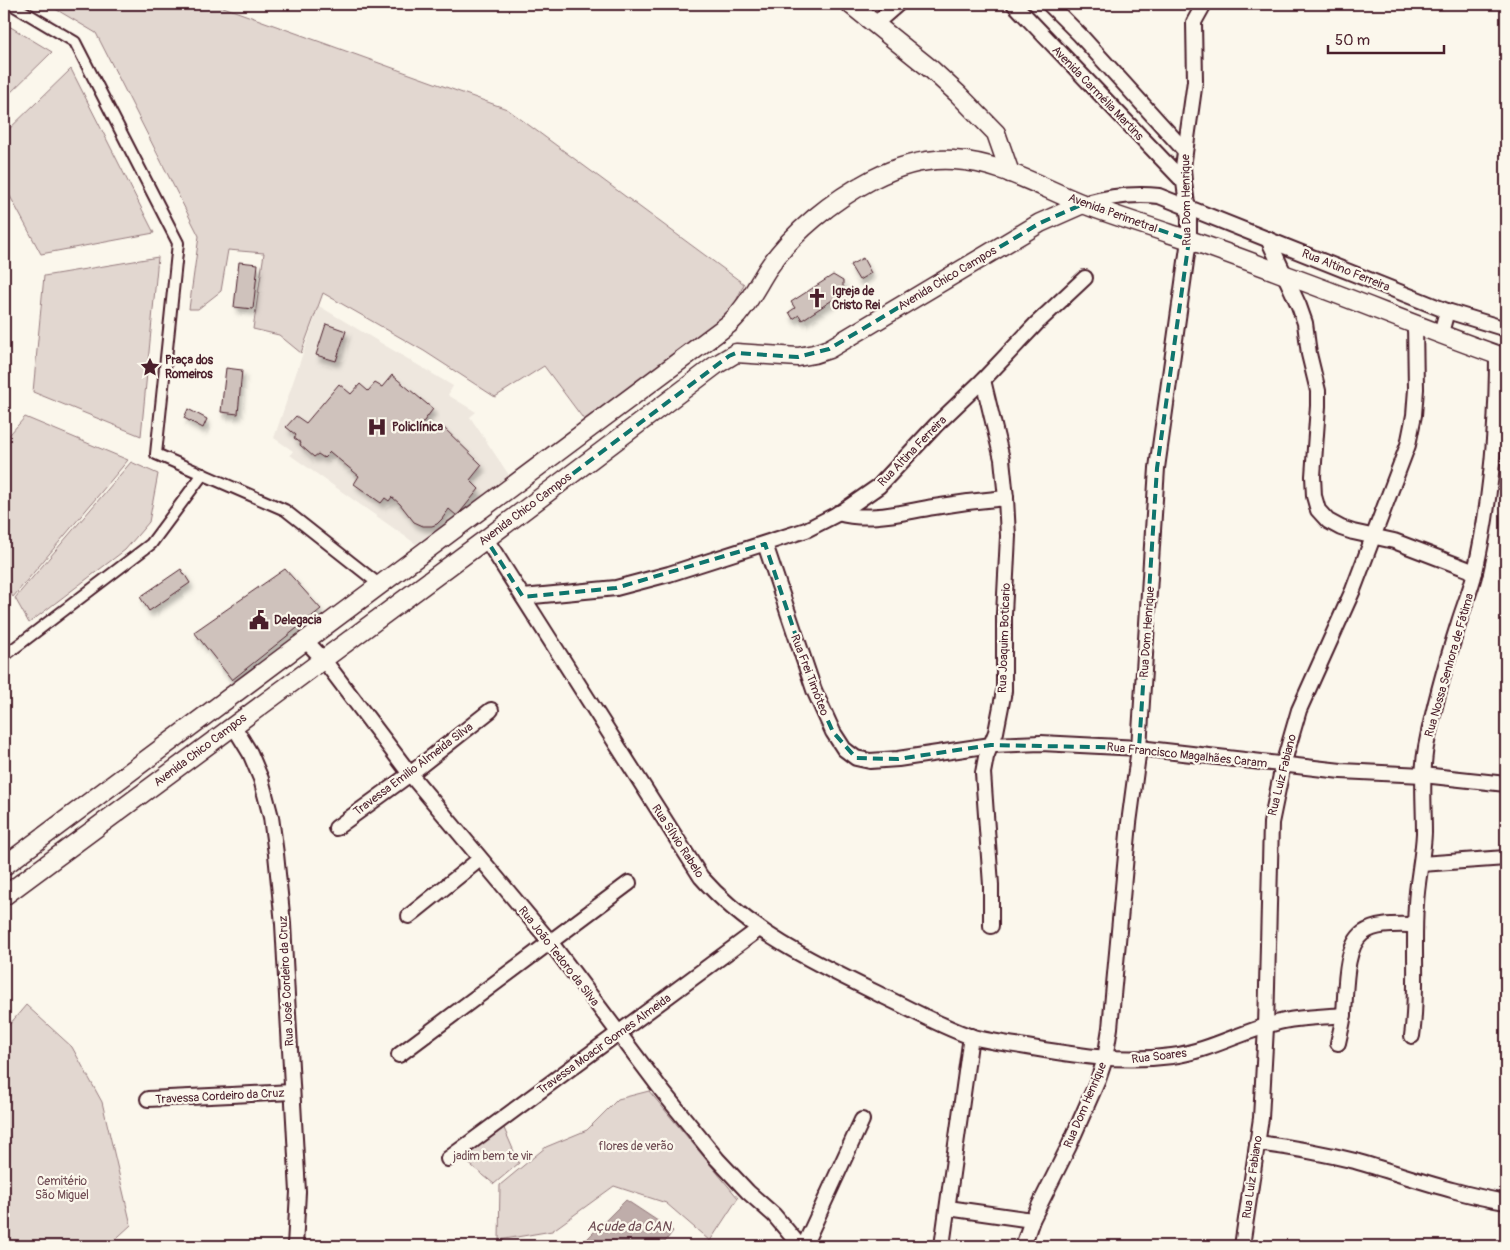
<svg xmlns="http://www.w3.org/2000/svg" width="1510" height="1250" font-family="Pangolin,sans-serif">
	<style>
		.built { fill: #eee7de }
		.green { fill: #e2d7d0; stroke: #967b7e }
		.water { fill: #bfadaa; stroke: #907477 }
		.building { fill: #cfc2bc; stroke: #4a1f2b; filter: url(#shadow) }
		.lines { fill: none; stroke-linecap: round; stroke-linejoin: round }
		.pedestrian-casing { stroke: #4a1f2b; stroke-width: 14 }
		.minor-casing { stroke: #4a1f2b; stroke-width: 18 }
		.tertiary-casing { stroke: #4a1f2b; stroke-width: 21 }
		.pedestrian { stroke: #fbf7ec; stroke-width: 10 }
		.minor { stroke: #fbf7ec; stroke-width: 14 }
		.tertiary { stroke: #fbf7ec; stroke-width: 18 }
		.marked { fill: none; stroke: #0f766e; stroke-width: 4; stroke-dasharray: 10 6; stroke-linejoin: round }
		.labels { text-anchor: middle; stroke-width: 4.5; stroke-linejoin: round; paint-order: stroke }
		.street-label { font-size: 12px; fill: #4a1f2b; stroke: #fbf7ec }
		.poi-label { font-size: 12px; font-weight: bold; fill: #4a1f2b; stroke: #fbf7ec; text-anchor: start }
		.park-label { font-size: 12px; fill: #704d54; stroke: #fbf7ec }
		.water-label { font-size: 14px; font-style: italic; fill: #6d4a51; stroke: #fbf7ec }
	</style>
	<defs>
		<filter id="shadow"><feDropShadow dx="3" dy="5.5" stdDeviation="2.5" flood-color="#0004"/></filter>
	</defs>
	<rect width="100%" height="100%" fill="#fbf7ec"/>
	<filter id="ink" filterUnits="userSpaceOnUse"><feTurbulence type="fractalNoise" baseFrequency=".02" numOctaves="2"/><feDisplacementMap in="SourceGraphic" scale="10" xChannelSelector="R" yChannelSelector="G"/><feConvolveMatrix kernelMatrix="1 2 1 2 8 2 1 2 1" color-interpolation-filters="sRGB"/></filter>
	<g filter="url(#ink)">
		<polygon class="built" points="319,306 453,386 448,395 476,412 470,417 511,478 416,544 290,455 293,451 274,438"/>
		<g class="green">
			<polygon points="47,4 215,4 507,109 744,284 731,312 585,421 544,366 495,397 424,351 323,293 301,353 279,335 253,329 264,253 228,250 221,291 198,309 189,309 199,236 96,33"/>
			<polygon points="4,23 52,52 4,99"/>
			<polygon points="71,69 154,233 41,254 4,185 4,134"/>
			<polygon points="158,257 141,436 33,392 44,276"/>
			<polygon points="25,417 128,460 13,597 4,583 4,441"/>
			<polygon points="131,462 158,474 149,522 125,550 29,623 15,598"/>
			<polygon points="26,1005 72,1047 102,1102 131,1225 108,1246 4,1246 4,1031"/>
			<polygon points="649,1091 738,1198 710,1241 666,1203 614,1186 552,1231 499,1240 500,1185 546,1147 587,1130 618,1099"/>
			<polygon points="503,1126 519,1163 494,1184 456,1153"/>
		</g>
		<polygon class="water" points="626,1200 673,1231 662,1246 580,1246"/>
		<g class="building">
			<polygon points="863,258 871,273 859,280 850,265"/>
			<polygon points="239,262 258,264 253,309 234,307"/>
			<polygon points="833,275 843,281 843,293 802,320 799,315 793,319 789,312 795,308 791,302"/>
			<polygon points="326,324 346,331 336,361 316,355"/>
			<polygon points="226,368 242,370 238,414 221,412"/>
			<polygon points="392,375 433,409 421,425 432,434 441,425 482,465 470,480 479,489 457,516 449,509 442,519 437,524 432,526 423,526 414,522 400,504 392,497 389,501 385,498 381,503 354,484 359,476 330,452 324,458 318,454 314,457 300,445 301,443 294,438 296,435 286,427 296,416 306,423 339,384 351,394 360,384 368,391 375,383 382,387"/>
			<polygon points="188,409 207,419 203,428 184,418"/>
			<polygon points="181,569 190,583 149,611 140,597"/>
			<polygon points="285,569 321,609 232,680 194,632"/>
		</g>
		<g class="lines">
			<defs>
				<g id="pedestrian">
					<polyline points="11,4 75,42 178,243 156,454 285,510 380,585"/>
					<polyline points="4,656 151,544 203,474"/>
				</g>
				<g id="minor">
					<polyline points="1014,4 1184,182"/>
					<polyline points="1049,4 1080,35 1185,151"/>
					<polyline points="875,24 898,4"/>
					<path d="M1083,204C1107,197 1133,193 1159,196L1447,311L1506,329"/>
					<polyline points="1268,239 1299,306 1305,323 1309,354 1318,391 1318,406 1313,476 1314,496 1318,510 1328,521 1341,528 1353,532 1394,541 1475,572"/>
					<polyline points="1441,333 1447,311"/>
					<polyline points="983,380 1002,459 1006,498 1008,536 1004,614 1004,691 996,732 986,757 983,773 991,885 991,926"/>
					<path d="M838,513C870,522 902,512 934,507C958,503 982,500 1006,498"/>
					<path d="M486,539L701,877C751,934 819,965 887,998C914,1011 941,1026 969,1036C986,1041 1004,1043 1021,1046C1073,1055 1119,1063 1172,1056C1211,1051 1246,1029 1284,1021C1303,1017 1324,1017 1344,1015"/>
					<polyline points="765,544 814,690 833,732 844,749 856,758 870,761 898,759 991,745 1041,743 1139,748 1341,771 1423,775 1506,784"/>
					<polyline points="523,597 616,588 669,574 806,530 843,511 879,486 936,425 983,380 1037,323 1085,278"/>
					<polyline points="306,641 323,659 410,774 551,943 663,1092 717,1159 748,1192 774,1215 800,1246"/>
					<polyline points="233,725 250,753 261,779 271,817 276,854 283,924 298,1192 295,1246"/>
					<polyline points="336,828 410,774 491,710"/>
					<polyline points="1421,864 1506,858"/>
					<polyline points="409,916 480,859"/>
					<path d="M1412,1036C1418,993 1413,948 1416,904C1417,881 1423,857 1424,833C1424,804 1421,775 1426,747C1434,705 1446,663 1459,622C1464,606 1471,589 1475,572C1491,501 1497,427 1497,355"/>
					<path d="M1338,1043C1340,1033 1343,1023 1344,1013C1346,992 1344,947 1363,933C1377,923 1398,925 1415,925"/>
					<polyline points="399,1055 629,883"/>
					<polyline points="148,1099 292,1092"/>
					<path d="M1257,1143C1290,1147 1322,1153 1355,1161C1405,1175 1455,1194 1506,1202"/>
					<polyline points="448,1159 759,929"/>
					<polyline points="948,1208 1032,1220"/>
					<polyline points="804,1246 862,1120"/>
					<polyline points="942,1246 971,1036"/>
					<polyline points="1023,1246 1032,1220 1069,1146 1098,1080 1105,1059 1110,1028 1129,823 1139,748 1157,468 1189,240 1189,219 1184,182 1183,167 1195,81 1194,22 1204,4"/>
					<polyline points="1242,1246 1261,1118 1266,1027 1271,823 1283,765 1299,710 1353,590 1408,445 1414,415 1416,389 1415,324"/>
				</g>
				<g id="tertiary">
					<polyline points="850,4 932,70 958,94 996,133 1010,173"/>
					<path d="M4,866L729,324C746,308 755,289 767,270C792,232 833,200 873,179C898,166 927,158 954,160C1000,162 1042,188 1083,204C1112,215 1142,224 1171,234C1209,246 1246,260 1283,274C1358,301 1431,332 1506,358"/>
					<polyline points="4,896 486,539 716,365 736,353 798,357 814,354 829,349 1040,223 1083,204"/>
				</g>
			</defs>
			<use href="#pedestrian" class="pedestrian-casing"/>
			<use href="#minor" class="minor-casing"/>
			<use href="#tertiary" class="tertiary-casing"/>
			<use href="#pedestrian" class="pedestrian"/>
			<use href="#minor" class="minor"/>
			<use href="#tertiary" class="tertiary"/>
		</g>
	</g>
	<path class="marked" d="M1083,204L1189,240L1157,468L1139,748L991,745L898,759L856,758L833,732L814,690L765,544L616,588L523,597L486,539L729,356L736,353L798,357L829,349L1040,223Z"/>
	<defs>
		<symbol id="church-bare" viewBox="-9 -9 18 18"><path d="M-1.2-6h2.4v3.5h3.3v2.4h-3.3V6h-2.4V-.1h-3.3v-2.4h3.3Z" fill="#4a1f2b" stroke="#fbf7ec" stroke-width="2.5" paint-order="stroke"/></symbol>
		<symbol id="sight-bare" viewBox="-9 -9 18 18"><path d="M0-6L1.8-2.2L6-1.7L2.9 1.2L3.7 5.4L0 3.3L-3.7 5.4L-2.9 1.2L-6-1.7L-1.8-2.2Z" fill="#4a1f2b" stroke="#fbf7ec" stroke-width="2.5" paint-order="stroke"/></symbol>
		<symbol id="hospital-bare" viewBox="-9 -9 18 18"><path d="M-5-5h3v3.5h4V-5h3V5h-3V1.5h-4V5h-3Z" fill="#4a1f2b" stroke="#fbf7ec" stroke-width="2.5" paint-order="stroke"/></symbol>
		<symbol id="civic-bare" viewBox="-9 -9 18 18"><path d="M-.6-6.5H3V-4.5H.6V-3L4-1V1h2V6H-6V1h2V-1L-.6-3ZM-1.2 2.5V6h2.4V2.5Z" fill="#4a1f2b" stroke="#fbf7ec" stroke-width="2.5" paint-order="stroke"/></symbol>
	</defs>
	<g fill-rule="evenodd">
		<use href="#church-bare" x="803" y="284" width="28" height="28"/>
		<use href="#sight-bare" x="136" y="353" width="28" height="28"/>
		<use href="#hospital-bare" x="363" y="413" width="28" height="28"/>
		<use href="#civic-bare" x="245" y="606" width="28" height="28"/>
	</g>
	<g class="labels">
		<g class="street-label">
			<text transform="translate(1098 93) rotate(46)" y="4">Avenida Carmélia Martins</text>
			<text transform="translate(1186 200) rotate(-91)" y="4">Rua Dom Henrique</text>
			<text transform="translate(1113 213) rotate(20)" y="4">Avenida Perimetral</text>
			<text transform="translate(1346 270) rotate(22)" y="4">Rua Altino Ferreira</text>
			<text transform="translate(947 278) rotate(-31)" y="4">Avenida Chico Campos</text>
			<text transform="translate(912 451) rotate(-46)" y="4">Rua Altina Ferreira</text>
			<text transform="translate(525 509) rotate(-37)" y="4">Avenida Chico Campos</text>
			<text transform="translate(1147 632) rotate(-86)" y="4">Rua Dom Henrique</text>
			<text transform="translate(1004 638) rotate(-88)" y="4">Rua Joaquim Boticario</text>
			<text transform="translate(1449 665) rotate(-74)" y="4">Rua Nossa Senhora de Fátima</text>
			<text transform="translate(810 675) rotate(69)" y="4">Rua Frei Timóteo</text>
			<text transform="translate(200 750) rotate(-37)" y="4">Avenida Chico Campos</text>
			<text transform="translate(1187 755) rotate(6)" y="4">Rua Francisco Magalhães Caram</text>
			<text transform="translate(413 769) rotate(-37)" y="4">Travessa Emilio Almeida Silva</text>
			<text transform="translate(1282 775) rotate(-76)" y="4">Rua Luiz Fabiano</text>
			<text transform="translate(678 841) rotate(57)" y="4">Rua Sílvio Rabelo</text>
			<text transform="translate(559 956) rotate(52)" y="4">Rua João Tedoro da Silva</text>
			<text transform="translate(286 981) rotate(-93)" y="4">Rua José Cordeiro da Cruz</text>
			<text transform="translate(604 1044) rotate(-36)" y="4">Travessa Moacir Gomes Almeida</text>
			<text transform="translate(1159 1056) rotate(-7)" y="4">Rua Soares</text>
			<text transform="translate(220 1096) rotate(-3)" y="4">Travessa Cordeiro da Cruz</text>
			<text transform="translate(1085 1105) rotate(-67)" y="4">Rua Dom Henrique</text>
			<text transform="translate(1252 1177) rotate(-82)" y="4">Rua Luiz Fabiano</text>
		</g>
		<g class="poi-label">
			<text x="832" y="295">Igreja de<tspan x="832" dy="14">Cristo Rei</tspan></text>
			<text x="165" y="364">Praça dos<tspan x="165" dy="14">Romeiros</tspan></text>
			<text x="392" y="431">Policlínica</text>
			<text x="274" y="624">Delegacia</text>
		</g>
		<g class="park-label">
			<text x="636" y="1150">flores de verão</text>
			<text x="493" y="1160">jadim bem te vir</text>
			<text x="62" y="1185">Cemitério<tspan x="62" dy="14">São Miguel</tspan></text>
		</g>
		<g class="water-label">
			<text x="629" y="1231">Açude da CAN</text>
		</g>
	</g>
	<rect width="1510" height="1250" fill="none" stroke="#fbf7ec" stroke-width="20"/>
	<rect x="10" y="10" width="1490" height="1230" fill="none" stroke="#4a1f2b" stroke-width="2" filter="url(#ink)"/>
	<path d="M1328 45v8h116v-8" fill="none" stroke="#4a1f2b" stroke-width="2.5"/>
	<text x="1335" y="45" font-size="15" fill="#4a1f2b" stroke="#fbf7ec" stroke-width="4" paint-order="stroke">50 m</text>
</svg>
